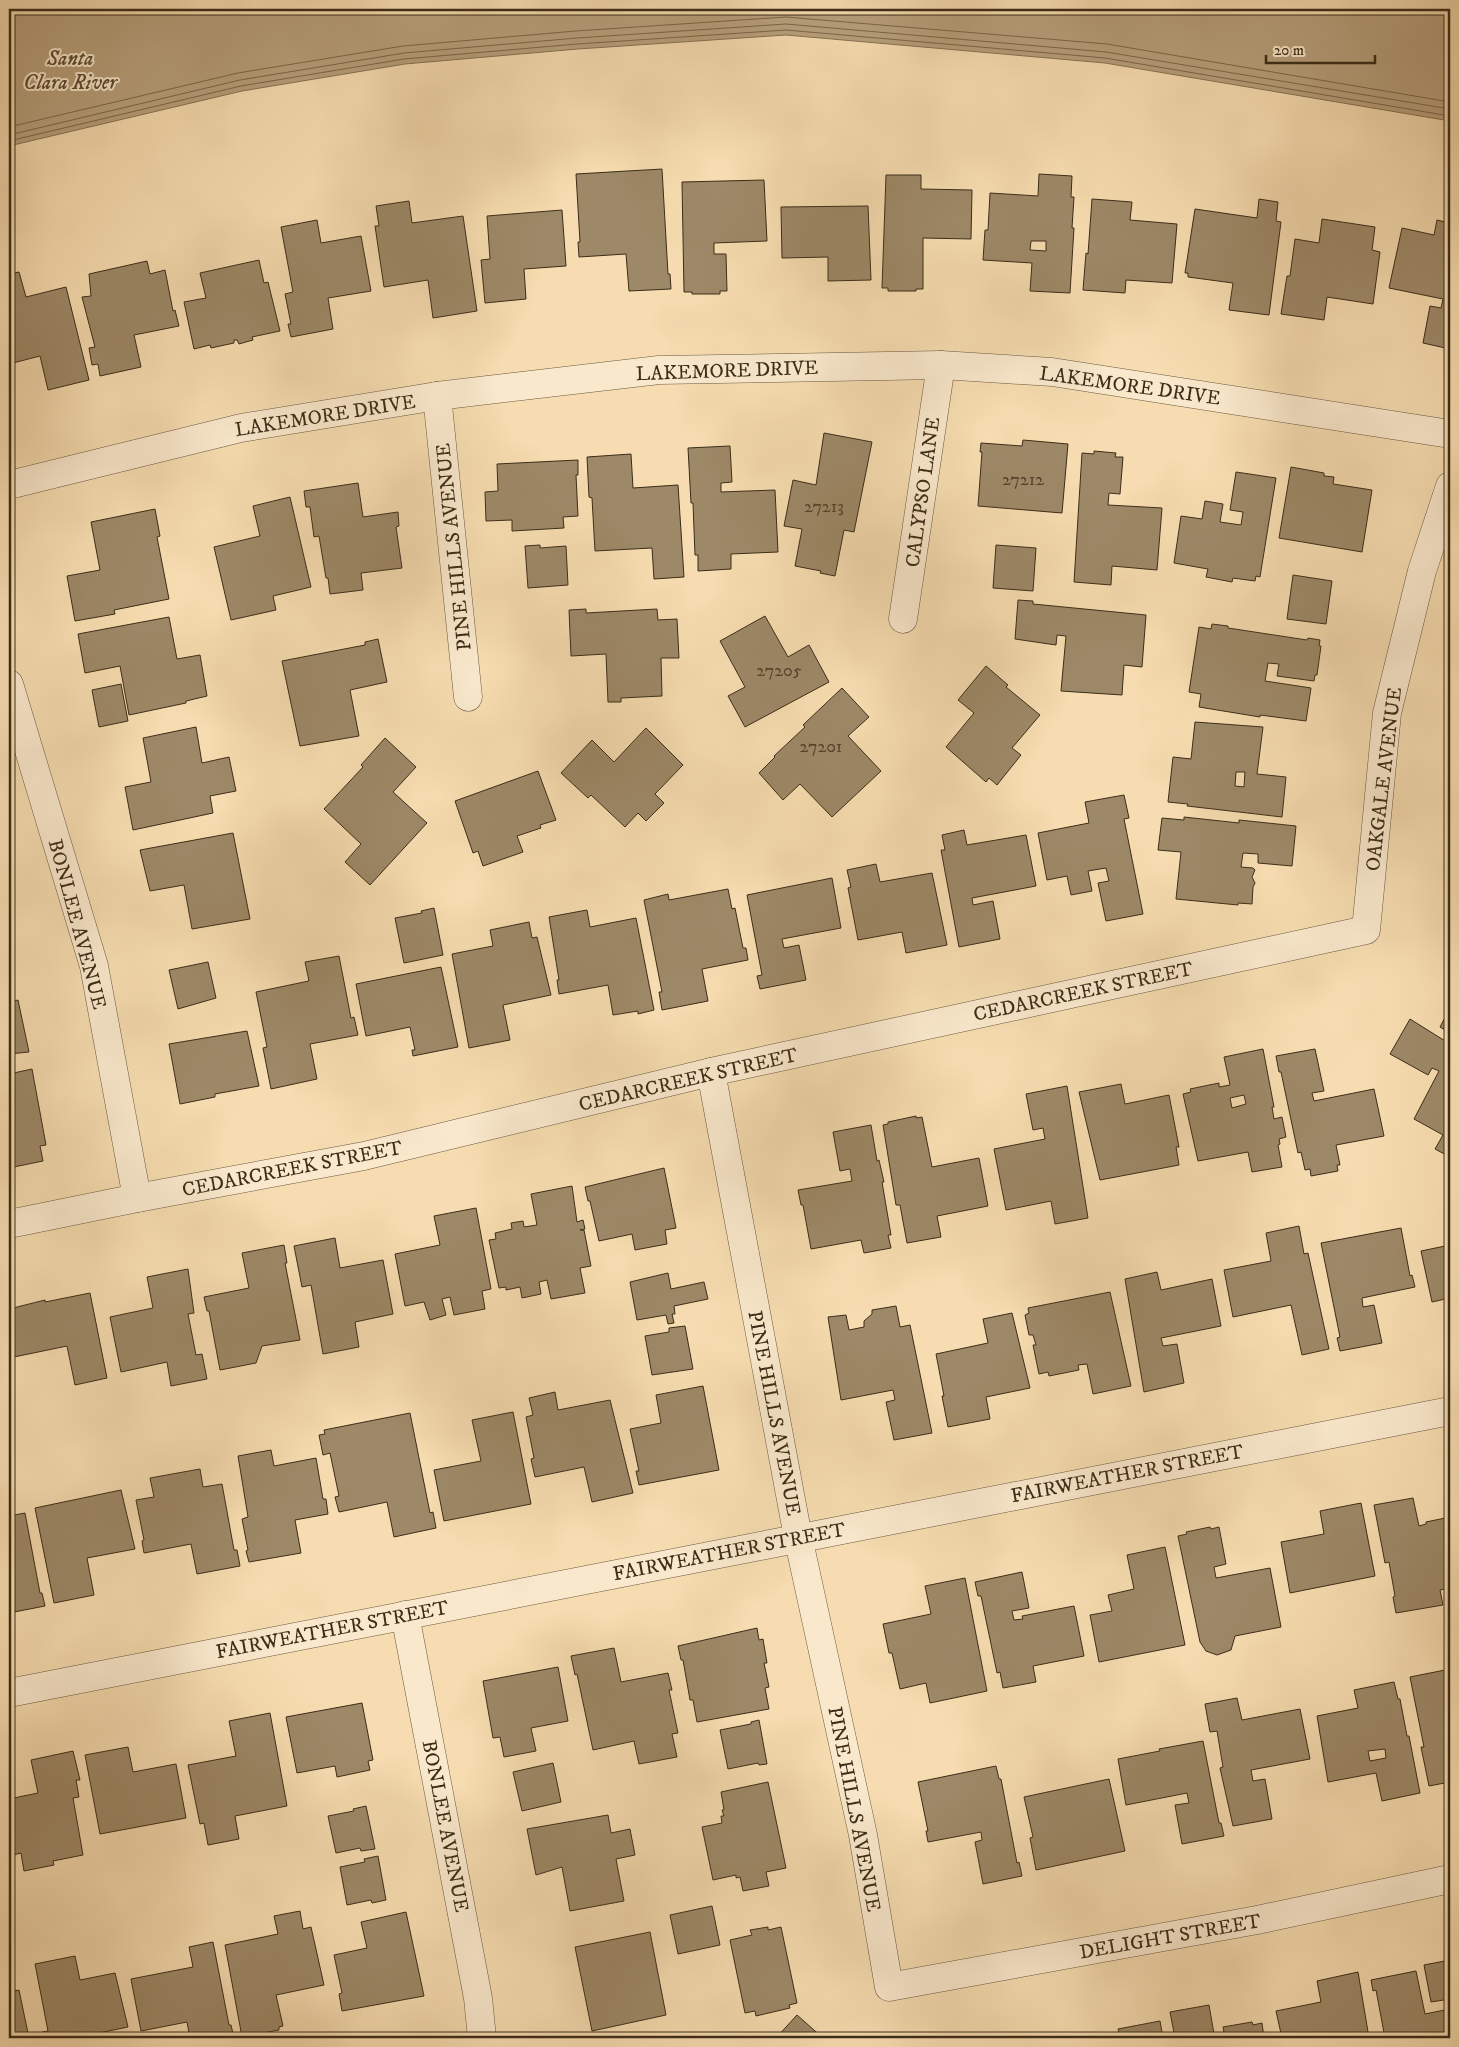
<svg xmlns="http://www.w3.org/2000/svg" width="1459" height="2047" font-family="'IM FELL DW Pica',serif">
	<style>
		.water { fill: #b7a07c; stroke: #867254 }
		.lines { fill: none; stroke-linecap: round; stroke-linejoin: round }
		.shore { stroke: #7a664a; stroke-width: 1 }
		.building { fill: #9d8867; stroke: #3c2d18; fill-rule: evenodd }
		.street-casing { stroke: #6a593e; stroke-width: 29 }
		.street { stroke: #f9e8cc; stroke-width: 28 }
		.labels { text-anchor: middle; stroke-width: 4; stroke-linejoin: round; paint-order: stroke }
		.number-label { font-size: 18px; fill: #54442c }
		.street-label { font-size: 20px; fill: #3c2d18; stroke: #f9e8cc }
		.water-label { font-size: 21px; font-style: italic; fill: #5b4a31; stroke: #f9e8cc }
	</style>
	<rect width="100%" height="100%" fill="#f6dcb0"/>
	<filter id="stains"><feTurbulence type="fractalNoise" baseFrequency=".004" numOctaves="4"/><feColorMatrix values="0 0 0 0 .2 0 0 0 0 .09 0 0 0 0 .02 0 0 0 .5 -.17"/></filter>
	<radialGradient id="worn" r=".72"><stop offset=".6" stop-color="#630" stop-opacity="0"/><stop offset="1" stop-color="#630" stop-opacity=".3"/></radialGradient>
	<polygon class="water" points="9,9 1450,9 1450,121 1105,63 786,35 578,49 405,64 242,91 9,146"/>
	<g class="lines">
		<g class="shore">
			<polyline points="9,127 238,73 403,46 576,31 786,17 1107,44 1450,102"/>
			<polyline points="9,135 240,80 404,53 577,38 786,24 1106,52 1450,109"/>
			<polyline points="9,141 241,86 404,59 577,44 786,30 1105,58 1450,116"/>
		</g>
	</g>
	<g class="building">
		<polygon points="662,169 668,274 670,274 671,289 629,291 626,254 579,257 578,242 580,242 576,174"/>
		<path d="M1039,174L1072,176L1071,197H1074L1072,228H1074L1070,293L1030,291L1032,263L983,260L985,230H988L990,193L1038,196ZM1031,241H1046V251L1030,250Z"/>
		<polygon points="886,175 921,175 921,189 972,190 971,239 923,238 923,289 916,289 916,291 888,291 888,288 882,288"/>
		<polygon points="764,180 767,241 714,243 714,254 726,254 727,291 720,291 720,294 692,294 692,292 684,292 682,182"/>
		<polygon points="1092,199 1132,202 1130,220 1177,224 1172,283 1126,280 1125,293 1083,290 1086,253 1088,254"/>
		<polygon points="1259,199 1278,202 1276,221 1281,222 1269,315 1229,310 1233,283 1188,277 1188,273 1185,273 1195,209 1257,218"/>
		<polygon points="409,201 412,223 463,216 477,311 433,318 428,280 384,287 375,226 379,226 376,206"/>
		<polygon points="868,206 871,280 828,281 828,257 782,258 781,207"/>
		<polygon points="562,210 566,266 524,269 526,299 485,303 481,260 490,259 487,216"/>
		<polygon points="1322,219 1375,227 1372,250 1380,252 1373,304 1327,297 1324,320 1281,314 1287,276 1290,276 1295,239 1319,243"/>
		<polygon points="317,220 321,243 361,236 371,291 328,298 333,329 291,337 288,324 291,324 285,294 293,292 281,227"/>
		<polygon points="1437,220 1450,223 1450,349 1423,343 1430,306 1441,308 1443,299 1389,288 1402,228 1434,235"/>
		<polygon points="259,260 264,283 268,282 280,331 252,337 253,340 239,344 237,340 234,340 234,343 211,348 210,345 194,349 184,302 206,298 200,273"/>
		<polygon points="147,261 150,274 165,270 173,311 175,310 179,326 134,335 141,367 100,376 98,364 92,365 89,348 95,347 82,297 91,296 89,274"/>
		<polygon points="19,272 26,297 66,287 89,380 48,390 40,356 9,364 9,274"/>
		<polygon points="824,433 872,442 854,532 844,530 835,576 820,573 821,571 795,566 802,529 784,526 793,480 816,485"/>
		<polygon points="1023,440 1068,444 1062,513 978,506 982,452 980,452 981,443 1022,446"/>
		<polygon points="730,446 732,482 721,483 721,492 775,490 778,552 731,554 731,569 698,571 698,555 695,555 693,503 691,503 688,448"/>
		<polygon points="1094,451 1116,453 1115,457 1123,457 1120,494 1109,493 1108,505 1162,508 1157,570 1112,566 1111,585 1074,582 1082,453 1094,454"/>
		<polygon points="631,454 633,488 678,485 684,577 654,579 652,548 595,551 592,498 589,497 587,457"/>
		<polygon points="578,460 578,475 576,475 578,516 563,517 564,528 512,531 512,520 486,521 485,492 498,491 497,464"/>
		<polygon points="1291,467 1324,473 1324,476 1334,477 1333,484 1372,490 1362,552 1279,538"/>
		<polygon points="1236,472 1276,478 1260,577 1256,576 1255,581 1233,578 1232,582 1206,577 1208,569 1174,563 1181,516 1202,519 1205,501 1223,504 1220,522 1241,525 1243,512 1230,510"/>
		<polygon points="358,483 363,517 398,512 399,526 396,527 402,568 361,573 363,590 330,594 328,578 326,578 319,536 314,537 310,507 306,507 304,491"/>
		<polygon points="290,497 311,587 273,596 276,610 231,620 214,547 260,536 253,506"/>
		<polygon points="155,509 160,536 157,537 169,599 114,610 115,614 75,621 67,576 100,570 91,522"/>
		<polygon points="540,545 540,548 566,546 568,585 528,588 525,546"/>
		<polygon points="996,545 1036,548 1033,591 993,588"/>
		<polygon points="1293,575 1332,581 1326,624 1287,619"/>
		<polygon points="1018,600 1033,601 1033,604 1146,615 1142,667 1124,665 1122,695 1061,691 1066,636 1057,635 1056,645 1015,639"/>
		<polygon points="586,609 586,613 657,609 658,620 677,619 679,658 661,658 662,696 621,698 621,702 608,702 606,654 571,656 569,610"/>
		<polygon points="765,616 788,657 809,645 829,682 745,727 728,696 745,687 720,641"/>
		<polygon points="169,617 177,659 200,655 207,696 186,701 186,703 129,715 120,666 85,673 78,634"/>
		<polygon points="1212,624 1228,626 1228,628 1307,640 1308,638 1320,640 1319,646 1321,646 1317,675 1315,675 1314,681 1277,676 1279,664 1268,663 1265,681 1311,688 1306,721 1260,715 1260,717 1199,707 1201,694 1189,692 1199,627 1211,629"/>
		<polygon points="378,639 387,682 350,690 359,736 300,746 282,661 365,645 365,642"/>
		<polygon points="986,666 1008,685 1006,687 1040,715 1012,748 1021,755 997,785 989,778 986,782 946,747 974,713 958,700"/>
		<polygon points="121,684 128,721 99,727 92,690"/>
		<polygon points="842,688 869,717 848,736 881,771 832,817 800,784 783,800 759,773 775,757 774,756 805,727 803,725"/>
		<path d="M1195,722L1263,727L1257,774L1286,777L1282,817L1187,806L1188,804L1168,802L1173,757L1191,759ZM1236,772H1245L1244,787L1235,786Z"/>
		<polygon points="196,727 202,763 229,757 236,791 210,796 213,813 133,830 125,787 151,782 143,738"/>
		<polygon points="646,728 683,765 655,794 664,803 646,821 638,813 625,827 591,795 588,798 561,773 592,740 614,762"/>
		<polygon points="385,738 416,767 393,792 427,823 370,885 345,862 361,844 324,809 363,767 361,765"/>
		<polygon points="538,771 556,820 540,825 541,828 517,836 523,852 483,866 478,851 473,853 455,801"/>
		<polygon points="1124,795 1129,818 1124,819 1143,914 1106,921 1098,883 1109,881 1106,868 1088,871 1092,891 1071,895 1067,876 1047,880 1038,833 1089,823 1085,802"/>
		<polygon points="1184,817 1239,823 1239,820 1296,826 1292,866 1258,863 1258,854 1243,853 1241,867 1253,868 1255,870 1252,877 1255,883 1253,887 1252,904 1238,903 1238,905 1176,899 1181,852 1158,850 1162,818 1184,820"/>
		<polygon points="964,830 967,845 1026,835 1036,886 972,898 973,905 993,901 1000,939 959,947 941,850 945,850 942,835"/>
		<polygon points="233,833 250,919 192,929 184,885 150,891 140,850"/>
		<polygon points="876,864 880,882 932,873 947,945 906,953 902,932 858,940 848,888 851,887 847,870"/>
		<polygon points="832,878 841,928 782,939 784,948 799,945 806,980 760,989 757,976 762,975 747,895"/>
		<polygon points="728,889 732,909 735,908 743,948 746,948 748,960 702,969 708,1001 662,1010 659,992 662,992 644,900 668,894 669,900"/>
		<polygon points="434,908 443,955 404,963 395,918 422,913 421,911"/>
		<polygon points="587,910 590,927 636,918 654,1010 638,1014 638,1011 613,1015 608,985 559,994 557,980 559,980 549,917"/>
		<polygon points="529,922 532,938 537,937 551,995 503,1005 510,1040 469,1048 452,954 493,946 490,930"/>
		<polygon points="339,956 351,1018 354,1017 358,1035 310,1044 317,1079 271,1089 263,1048 267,1047 256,992 309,981 305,962"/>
		<polygon points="208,962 216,998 178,1009 169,970"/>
		<polygon points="441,967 458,1047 413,1056 412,1050 415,1050 410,1027 366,1036 356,984"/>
		<polygon points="18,1000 29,1052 9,1054 9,1002"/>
		<polygon points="1450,1008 1450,1033 1440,1027"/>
		<polygon points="1410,1019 1450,1044 1450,1157 1435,1149 1443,1135 1414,1119 1439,1071 1432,1068 1428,1075 1390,1054"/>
		<polygon points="247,1031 259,1086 215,1094 215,1097 180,1104 169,1044"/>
		<path d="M1263,1049L1274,1107H1272L1274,1119L1282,1117L1286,1137L1279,1139L1280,1144L1278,1145L1282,1167L1252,1172L1248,1152L1198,1161L1183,1094L1191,1092L1190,1089L1219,1083V1087L1230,1085L1224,1057ZM1244,1095L1246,1104L1232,1108L1230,1098Z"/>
		<polygon points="1315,1049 1324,1091 1312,1093 1314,1101 1374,1089 1384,1136 1336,1145 1340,1165 1337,1165 1338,1171 1311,1176 1310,1169 1305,1170 1301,1152 1298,1153 1281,1072 1279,1072 1276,1056"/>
		<polygon points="32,1069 46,1145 40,1146 43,1161 9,1168 9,1074"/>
		<polygon points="1121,1084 1125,1104 1169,1095 1179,1147 1176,1147 1179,1165 1100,1180 1079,1092"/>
		<polygon points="1067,1086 1088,1218 1055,1224 1051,1201 1006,1210 994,1149 1045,1139 1043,1128 1033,1130 1026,1094"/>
		<polygon points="916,1116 916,1118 922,1117 932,1167 979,1158 988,1206 937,1216 941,1237 907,1243 900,1205 896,1205 883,1125 888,1124 888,1122"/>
		<polygon points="871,1125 877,1161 879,1160 884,1182 882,1182 891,1235 888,1235 891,1248 864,1253 861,1240 811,1249 803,1205 801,1205 798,1190 852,1181 850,1169 840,1171 833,1132"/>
		<polygon points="664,1168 676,1228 665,1230 667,1244 635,1250 632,1234 599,1241 590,1201 588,1201 585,1187"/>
		<polygon points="572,1186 577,1222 583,1220 585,1229 580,1230 584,1230 591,1266 580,1268 585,1293 551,1299 547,1280 539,1282 541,1294 522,1298 520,1287 506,1290 506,1287 499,1288 489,1240 496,1239 495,1233 512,1229 511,1223 523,1221 524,1227 537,1225 531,1194"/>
		<polygon points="476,1208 491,1289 482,1291 485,1309 454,1315 450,1297 442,1299 446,1315 430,1320 424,1302 405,1306 395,1254 440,1245 434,1216"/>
		<polygon points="1299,1226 1304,1254 1308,1253 1329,1349 1302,1355 1291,1305 1233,1317 1224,1270 1271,1261 1266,1233"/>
		<polygon points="1401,1228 1410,1276 1412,1275 1415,1287 1362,1298 1363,1307 1374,1305 1382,1343 1340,1351 1337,1338 1340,1337 1321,1243"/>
		<polygon points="335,1238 340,1268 383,1260 393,1314 355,1322 359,1347 323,1354 311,1285 302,1287 294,1246"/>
		<polygon points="284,1245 287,1263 285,1263 300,1340 262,1346 256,1363 220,1370 209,1311 207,1311 204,1297 249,1288 242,1253"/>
		<polygon points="1450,1245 1450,1298 1432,1302 1421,1251"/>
		<polygon points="188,1269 194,1313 188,1314 196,1355 202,1354 207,1379 171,1386 167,1362 121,1372 110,1317 153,1308 147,1277"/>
		<polygon points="1157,1272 1161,1290 1212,1279 1221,1326 1161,1338 1163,1346 1177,1344 1184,1383 1144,1392 1125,1279"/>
		<polygon points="668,1273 671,1289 704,1282 708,1299 674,1306 675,1314 672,1314 674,1323 668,1324 666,1315 637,1320 630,1282"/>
		<polygon points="1110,1292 1131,1386 1093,1394 1087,1364 1078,1365 1079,1370 1049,1376 1048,1372 1039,1374 1033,1345 1036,1345 1033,1335 1029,1335 1025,1315 1029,1313 1028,1308"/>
		<polygon points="90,1293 107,1378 75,1385 67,1346 14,1357 9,1331 9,1309 45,1300 45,1302"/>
		<polygon points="896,1306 900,1327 910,1325 932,1433 894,1440 886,1402 895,1400 893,1390 841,1400 828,1317 846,1315 849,1330 864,1327 864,1321 872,1314 872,1310"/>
		<polygon points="1012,1313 1030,1388 986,1397 990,1419 948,1427 942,1396 944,1396 936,1354 988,1343 983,1319"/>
		<polygon points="685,1326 693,1369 652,1375 645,1336 669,1332 669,1328"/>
		<polygon points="703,1386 719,1470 639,1485 636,1471 639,1471 630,1429 661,1423 656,1395"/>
		<polygon points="555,1392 558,1410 610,1400 633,1493 592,1502 584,1467 535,1477 531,1459 534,1458 526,1417 533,1415 529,1398"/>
		<polygon points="513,1412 531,1504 444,1521 434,1470 481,1461 472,1420"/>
		<polygon points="410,1413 430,1513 433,1512 436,1528 394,1537 387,1502 339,1512 335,1497 339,1496 330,1453 323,1455 319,1435 325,1434 324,1430"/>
		<polygon points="271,1450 274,1466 316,1458 323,1499 326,1499 328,1514 295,1520 301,1553 249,1562 246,1551 248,1550 242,1519 248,1517 238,1456"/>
		<polygon points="200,1469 203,1487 222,1484 234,1550 237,1550 240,1566 197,1574 191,1544 144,1553 142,1541 144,1540 136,1500 154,1497 150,1478"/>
		<polygon points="121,1490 135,1549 87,1558 94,1595 54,1603 35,1508"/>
		<polygon points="1413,1498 1419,1526 1426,1524 1426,1522 1450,1517 1450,1588 1440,1590 1443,1605 1396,1613 1393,1597 1395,1596 1389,1562 1385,1563 1374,1505"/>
		<polygon points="1361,1503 1375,1576 1290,1593 1281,1542 1324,1534 1320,1511"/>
		<polygon points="25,1513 40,1593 42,1593 45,1606 9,1613 9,1516"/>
		<polygon points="1210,1527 1211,1529 1219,1527 1226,1564 1214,1567 1216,1578 1270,1568 1281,1627 1235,1636 1231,1650 1217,1655 1206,1651 1200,1642 1178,1536 1187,1534 1186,1532"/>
		<polygon points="1165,1547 1185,1645 1099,1662 1090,1615 1112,1611 1108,1595 1134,1589 1127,1555"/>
		<polygon points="1022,1572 1029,1608 1012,1611 1014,1620 1023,1619 1022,1616 1074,1606 1084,1656 1033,1666 1036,1682 1003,1688 1000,1672 997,1673 981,1596 978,1596 975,1582"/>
		<polygon points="965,1578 987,1691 930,1703 926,1683 900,1689 892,1653 889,1653 883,1624 931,1614 925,1586"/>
		<polygon points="757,1628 759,1640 763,1639 767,1663 764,1663 769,1687 765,1688 769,1709 697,1722 693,1700 690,1700 683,1660 681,1660 678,1646"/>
		<polygon points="614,1648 621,1682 668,1673 672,1690 669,1690 678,1733 672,1734 677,1757 639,1764 634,1741 593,1750 577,1674 575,1675 571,1656"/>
		<polygon points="558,1667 568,1721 531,1728 536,1751 504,1757 500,1737 493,1738 483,1681"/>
		<polygon points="1450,1669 1450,1782 1429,1786 1421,1747 1424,1747 1410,1677"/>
		<path d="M1394,1682L1398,1699H1400L1407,1736H1409L1420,1793L1382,1801L1376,1773L1328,1782L1317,1716L1358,1708L1354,1690ZM1385,1749L1386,1758L1370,1761L1368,1751Z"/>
		<polygon points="1237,1698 1242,1720 1300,1709 1310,1759 1251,1770 1253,1781 1265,1779 1272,1819 1233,1826 1220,1768 1223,1767 1217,1731 1210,1732 1205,1704"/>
		<polygon points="362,1703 373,1760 368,1761 370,1770 337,1777 335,1766 297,1773 286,1717"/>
		<polygon points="270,1713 287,1806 235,1816 239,1839 208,1845 204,1823 200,1824 188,1765 236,1756 229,1721"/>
		<polygon points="759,1720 767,1764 759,1765 758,1763 728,1769 720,1730 751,1724 751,1722"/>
		<polygon points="1203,1741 1219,1823 1221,1823 1224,1836 1182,1844 1175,1805 1189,1803 1187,1793 1126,1805 1118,1759 1160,1751 1159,1749"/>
		<polygon points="128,1747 133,1772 176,1764 186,1818 100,1834 85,1755"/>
		<polygon points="73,1751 80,1780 76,1780 79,1797 73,1798 83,1855 53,1861 54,1865 24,1871 21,1853 9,1856 9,1799 38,1793 31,1760"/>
		<polygon points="553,1763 561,1802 522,1811 513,1772"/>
		<polygon points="996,1766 999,1779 1001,1779 1017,1863 1019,1862 1022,1876 983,1884 975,1842 982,1840 981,1832 928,1842 926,1831 928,1831 918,1782"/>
		<polygon points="1109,1779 1125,1851 1036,1870 1030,1838 1033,1837 1024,1797"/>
		<polygon points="768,1782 786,1868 766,1872 769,1886 743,1891 740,1877 736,1878 736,1875 713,1880 702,1827 722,1823 721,1816 724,1816 722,1810 724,1810 721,1792"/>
		<polygon points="366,1806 375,1849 361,1851 360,1848 336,1853 328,1816 354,1811 353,1809"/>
		<polygon points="608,1815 611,1833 630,1829 635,1855 616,1859 624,1901 570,1911 562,1867 536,1875 527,1829"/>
		<polygon points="378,1856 386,1900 372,1903 371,1900 347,1905 340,1867 365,1862 364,1859"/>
		<polygon points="712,1906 720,1945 678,1954 670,1915"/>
		<polygon points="300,1911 303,1929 311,1927 324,1985 276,1995 283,2026 279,2027 279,2030 242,2037 225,1945 278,1934 274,1916"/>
		<polygon points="406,1912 424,1996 342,2011 339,1994 342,1993 334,1955 367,1948 361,1922"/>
		<polygon points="768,1927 768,1930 781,1927 797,2003 789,2005 790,2008 756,2016 755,2011 745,2013 730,1940 752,1935 750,1930"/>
		<polygon points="650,1932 666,2015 592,2031 575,1947"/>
		<polygon points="213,1942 229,2025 231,2025 234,2038 190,2038 187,2022 141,2031 131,1979 193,1967 189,1947"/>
		<polygon points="75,1956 80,1980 115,1973 128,2027 94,2034 95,2038 44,2038 42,2032 48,2031 35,1964"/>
		<polygon points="1450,1960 1450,1999 1431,2002 1424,1965"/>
		<polygon points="1416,1971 1425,2014 1450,2009 1450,2038 1385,2038 1376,1990 1373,1991 1371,1980"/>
		<polygon points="1358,1972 1369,2038 1282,2038 1276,2011 1321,2002 1317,1981"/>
		<polygon points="19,1990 29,2038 9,2038 9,1992"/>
		<polygon points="1209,2005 1214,2034 1224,2032 1223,2027 1252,2022 1253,2025 1262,2023 1264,2038 1175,2038 1170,2012"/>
		<polygon points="797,2015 823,2038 776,2038"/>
		<polygon points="1160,2021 1163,2038 1120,2038 1118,2029"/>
		<polygon points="761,2033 767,2038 757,2038"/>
	</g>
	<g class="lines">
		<defs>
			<g id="street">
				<polyline points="437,396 468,697"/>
				<polyline points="9,485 241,428 437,396 659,370 941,365 1052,372 1450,434"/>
				<polyline points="903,619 941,365"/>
				<polyline points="9,684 94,966 137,1198"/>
				<polyline points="711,1072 798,1537 863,1835 889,1987 1257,1920 1450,1879"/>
				<polyline points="9,1224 137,1198 364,1156 711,1072 1366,930 1387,713 1422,571 1450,486"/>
				<polyline points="405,1615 478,1998 482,2038"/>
				<polyline points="9,1693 1450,1411"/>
			</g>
		</defs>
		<use href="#street" class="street-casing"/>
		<use href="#street" class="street"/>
	</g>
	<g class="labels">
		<g class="number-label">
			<text x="1023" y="485">27212</text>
			<text x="824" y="512">27213</text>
			<text x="779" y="676">27205</text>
			<text x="821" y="752">27201</text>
		</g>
		<g class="street-label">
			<text transform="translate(727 370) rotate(-2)" y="7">LAKEMORE DRIVE</text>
			<text transform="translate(1130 385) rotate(8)" y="7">LAKEMORE DRIVE</text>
			<text transform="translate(325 415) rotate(-9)" y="7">LAKEMORE DRIVE</text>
			<text transform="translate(922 492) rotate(-82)" y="7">CALYPSO LANE</text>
			<text transform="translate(453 547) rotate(-96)" y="7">PINE HILLS AVENUE</text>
			<text transform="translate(1383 779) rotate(-83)" y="7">OAKGALE AVENUE</text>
			<text transform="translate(78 924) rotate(75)" y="7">BONLEE AVENUE</text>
			<text transform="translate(1083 991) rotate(-12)" y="7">CEDARCREEK STREET</text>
			<text transform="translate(688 1079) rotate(-13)" y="7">CEDARCREEK STREET</text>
			<text transform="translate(292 1168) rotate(-11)" y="7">CEDARCREEK STREET</text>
			<text transform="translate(775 1413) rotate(79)" y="7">PINE HILLS AVENUE</text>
			<text transform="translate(1127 1473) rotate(-11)" y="7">FAIRWEATHER STREET</text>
			<text transform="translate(729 1551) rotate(-11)" y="7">FAIRWEATHER STREET</text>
			<text transform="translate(332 1629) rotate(-11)" y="7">FAIRWEATHER STREET</text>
			<text transform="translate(855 1809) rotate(79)" y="7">PINE HILLS AVENUE</text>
			<text transform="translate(446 1826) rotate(79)" y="7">BONLEE AVENUE</text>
			<text transform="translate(1170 1936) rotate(-10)" y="7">DELIGHT STREET</text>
		</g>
		<g class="water-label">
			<text x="70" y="65">Santa<tspan x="70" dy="24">Clara River</tspan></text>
		</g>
	</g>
	<rect width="1459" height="2047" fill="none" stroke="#f6dcb0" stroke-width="30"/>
	<rect x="10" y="10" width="1439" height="2027" fill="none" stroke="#3c2d18" stroke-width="2.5"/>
	<rect x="15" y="15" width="1429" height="2017" fill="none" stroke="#3c2d18"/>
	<path d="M1266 55v8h109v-8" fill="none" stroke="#3c2d18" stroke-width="2.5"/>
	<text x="1274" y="55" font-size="15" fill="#3c2d18" stroke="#f9e8cc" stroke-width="4" paint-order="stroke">20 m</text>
	<rect width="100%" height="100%" filter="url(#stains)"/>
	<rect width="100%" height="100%" fill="url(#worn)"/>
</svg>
